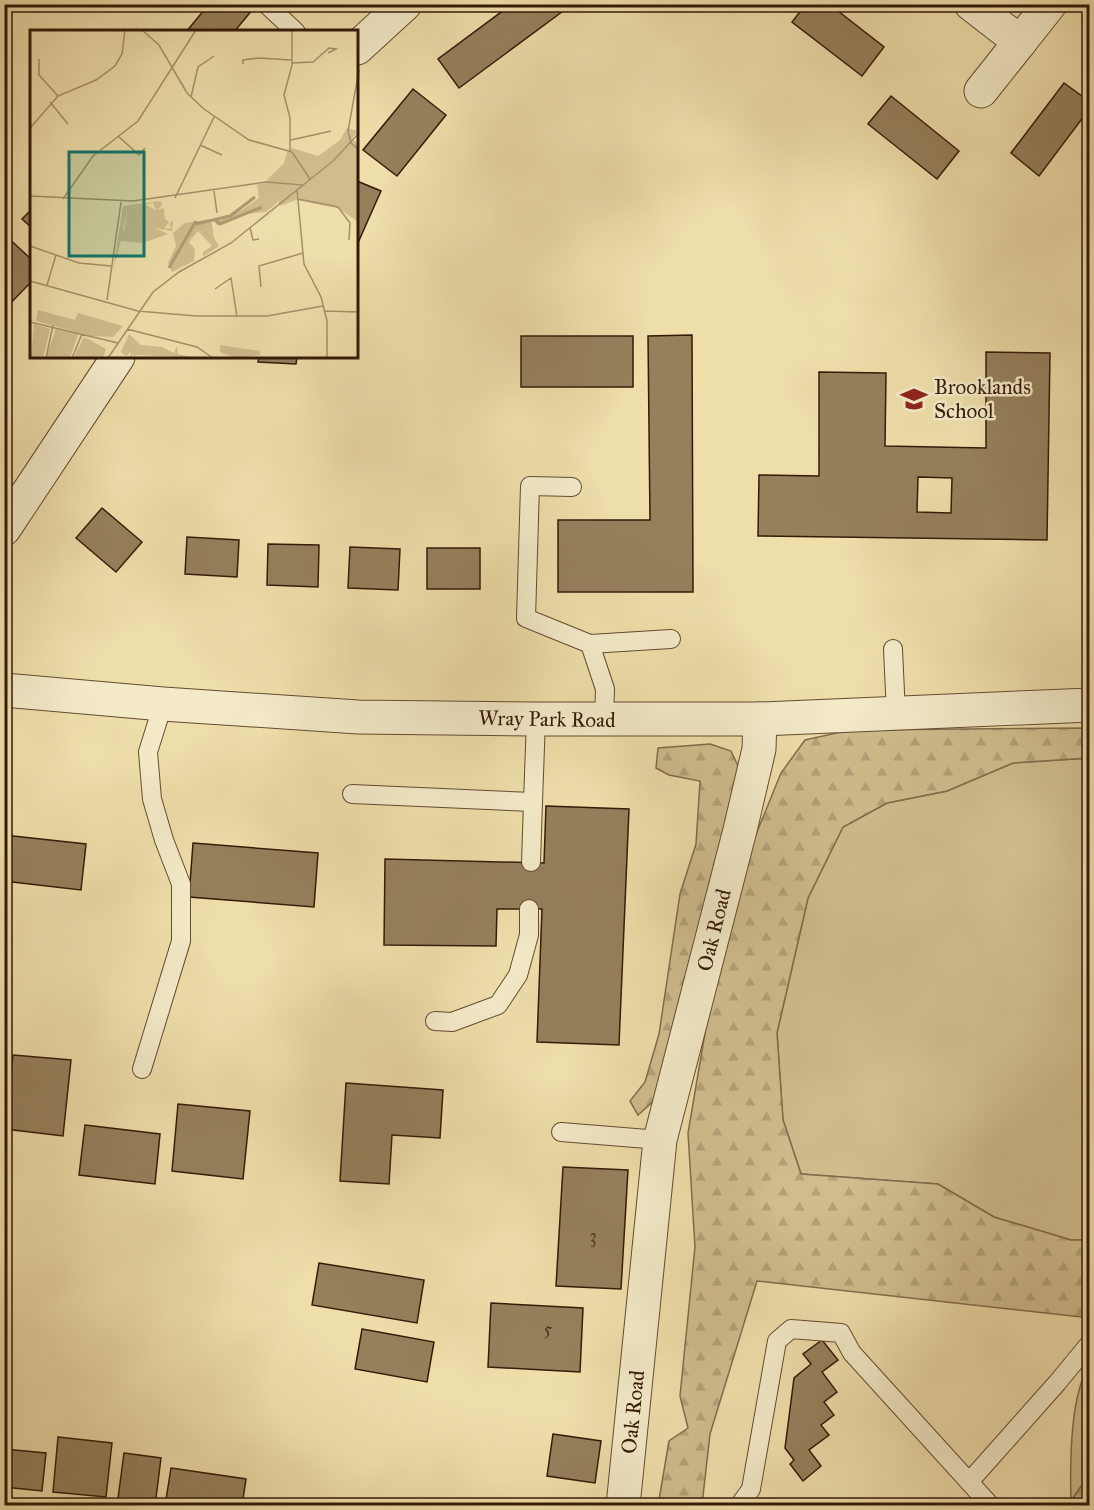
<svg xmlns="http://www.w3.org/2000/svg" width="1094" height="1510" font-family="'IM FELL Great Primer',serif">
	<style>
		.grass { fill: #cfbd8e; stroke: #826c4b; stroke-width: 1.5 }
		.forest { fill: url(#forest-firs); stroke: #826c4b; stroke-width: 1.5 }
		.building { fill: #95805c; stroke: #351a08; stroke-width: 1.5; fill-rule: evenodd }
		.lines { fill: none; stroke-linecap: round; stroke-linejoin: round }
		.lane-casing { stroke: #634b30; stroke-width: 20 }
		.street-casing { stroke: #634b30; stroke-width: 35 }
		.lane { stroke: #f4eac8; stroke-width: 18 }
		.street { stroke: #f4eac8; stroke-width: 33 }
		.labels { text-anchor: middle; stroke-width: 5; stroke-linejoin: round; paint-order: stroke }
		.number-label { font-size: 18px; fill: #4d341d }
		.poi-label { font-size: 21px; fill: #351a08; stroke: #f4eac8; text-anchor: start }
		.street-label { font-size: 21px; fill: #351a08; stroke: #f4eac8 }
		.inset-river { fill: none; stroke: #af9b73; stroke-width: 3 }
		.inset-road { fill: none; stroke: #a49069; stroke-width: 1.5 }
		.view { fill: #0f766e; fill-opacity: 0.15; stroke: #0f766e; stroke-width: 3 }
		.inset-edge { fill: none; stroke: #351a08; stroke-width: 3 }
	</style>
	<defs>
		<pattern id="forest-firs" width="22" height="20" patternUnits="userSpaceOnUse" patternTransform="scale(1.5)"><rect width="22" height="20" fill="#cfbd8e"/><path d="M5 1l3.5 6h-7zM16 11l3.5 6h-7z" fill="#b2a279"/></pattern>
	</defs>
	<rect width="100%" height="100%" fill="#eedeaa"/>
	<filter id="stains"><feTurbulence type="fractalNoise" baseFrequency=".00333" numOctaves="4"/><feColorMatrix values="0 0 0 0 .2 0 0 0 0 .09 0 0 0 0 .02 0 0 0 .5 -.17"/></filter>
	<radialGradient id="worn" r=".72"><stop offset=".6" stop-color="#630" stop-opacity="0"/><stop offset="1" stop-color="#630" stop-opacity=".3"/></radialGradient>
	<g class="grass">
		<polygon points="1089,758 1089,1240 1071,1240 994,1217 938,1184 801,1174 783,1120 777,1033 808,898 843,827 887,803 947,791 1013,763"/>
		<path d="M1089,1366V1475L1071,1501C1070,1466 1070,1396 1089,1366Z"/>
	</g>
	<g class="forest">
		<polygon points="1089,728 1089,758 1013,763 947,791 887,803 843,827 808,898 777,1033 783,1120 801,1174 938,1184 994,1217 1071,1240 1089,1240 1089,1316 1082,1317 757,1281 710,1434 702,1505 658,1506 669,1441 688,1428 680,1396 695,1247 688,1133 712,992 744,864 781,773 805,740 850,730"/>
		<polygon points="710,744 731,751 738,766 731,826 658,1097 638,1115 630,1101 645,1082 659,1034 680,894 696,844 700,781 669,775 656,768 658,748"/>
		<polygon points="1089,1475 1089,1505 1068,1505"/>
	</g>
	<g class="building">
		<polygon points="209,4 257,4 234,32 186,32"/>
		<polygon points="512,4 568,4 570,6 459,88 438,59"/>
		<polygon points="806,4 829,4 884,47 862,76 792,22"/>
		<polygon points="1064,83 1090,102 1090,108 1039,176 1011,153"/>
		<polygon points="413,89 446,115 397,176 363,150"/>
		<polygon points="891,96 959,151 937,179 868,124"/>
		<polygon points="357,181 381,191 357,245"/>
		<polygon points="32,209 32,228 22,219"/>
		<polygon points="4,234 32,260 32,281 4,310"/>
		<polygon points="692,335 693,592 558,592 558,520 650,520 648,336"/>
		<rect x="521" y="336" width="112" height="51"/>
		<path d="M986,352L1050,353L1047,540L758,536L759,475L819,476V372L886,373L885,446L986,448ZM918,477L952,478L951,513L917,512Z"/>
		<polygon points="259,357 297,357 296,364 258,362"/>
		<polygon points="102,508 142,542 116,572 76,538"/>
		<polygon points="187,537 239,540 237,577 185,574"/>
		<polygon points="268,544 319,545 318,587 267,585"/>
		<polygon points="350,547 400,549 398,590 348,588"/>
		<rect x="427" y="548" width="53" height="41"/>
		<polygon points="546,806 629,809 619,1045 537,1042 542,909 497,909 496,946 384,945 385,859 544,863"/>
		<polygon points="4,835 86,844 81,890 4,881"/>
		<polygon points="193,843 318,853 314,907 189,897"/>
		<polygon points="13,1055 71,1060 63,1136 5,1129"/>
		<polygon points="346,1083 443,1090 440,1138 392,1135 389,1184 340,1181"/>
		<polygon points="178,1104 250,1111 243,1179 172,1171"/>
		<polygon points="85,1125 160,1134 155,1184 79,1175"/>
		<polygon points="563,1167 628,1170 621,1289 556,1286"/>
		<polygon points="319,1263 424,1280 417,1323 312,1305"/>
		<polygon points="491,1303 583,1308 580,1372 488,1367"/>
		<polygon points="362,1329 434,1342 427,1382 355,1369"/>
		<polygon points="822,1340 838,1360 822,1372 837,1392 824,1402 834,1415 821,1425 829,1435 809,1450 821,1466 803,1481 790,1464 794,1460 785,1448 794,1378 811,1364 803,1354"/>
		<polygon points="553,1434 601,1441 595,1483 547,1476"/>
		<polygon points="58,1437 112,1443 106,1497 53,1492"/>
		<polygon points="4,1449 46,1453 42,1491 4,1487"/>
		<polygon points="124,1453 161,1458 155,1506 117,1506"/>
		<polygon points="171,1468 246,1479 242,1506 165,1506"/>
	</g>
	<g class="lines">
		<defs>
			<g id="lane">
				<polyline points="266,4 296,32"/>
				<polyline points="572,487 530,486 526,618 590,644 671,639"/>
				<polyline points="590,644 605,689 604,720"/>
				<polyline points="893,649 896,714"/>
				<polyline points="352,794 533,802 536,719"/>
				<polyline points="531,862 533,802"/>
				<polyline points="435,1021 452,1022 498,1005 518,975 529,935 529,909"/>
				<polyline points="142,1069 181,941 181,884 164,840 152,799 148,752 163,704"/>
				<polyline points="561,1132 660,1140"/>
				<polyline points="969,1482 1057,1383 1090,1343"/>
				<polyline points="739,1506 751,1489 777,1341 791,1329 841,1333 852,1353 991,1506"/>
			</g>
			<g id="street">
				<polyline points="971,4 1020,42 1050,4"/>
				<polyline points="357,48 405,4"/>
				<polyline points="981,91 1020,42"/>
				<polyline points="4,529 118,357"/>
				<polyline points="4,690 163,704 358,717 536,719 760,719 1090,705"/>
				<polyline points="623,1506 660,1140 740,830 759,749 760,719"/>
			</g>
		</defs>
		<use href="#lane" class="lane-casing"/>
		<use href="#street" class="street-casing"/>
		<use href="#lane" class="lane"/>
		<use href="#street" class="street"/>
	</g>
	<defs>
		<symbol id="school-bare" viewBox="-9 -9 18 18"><path d="M0-5L7-2L0 1L-7-2ZM-4 1L0 2.5L4 1V4Q0 6-4 4Z" fill="#8f2418" stroke="#f4eac8" stroke-width="2.5" paint-order="stroke"/></symbol>
	</defs>
	<g fill-rule="evenodd">
		<use href="#school-bare" x="895" y="380" width="38" height="38"/>
	</g>
	<g class="labels">
		<g class="number-label">
			<text x="593" y="1242">3</text>
			<text x="548" y="1335">5</text>
		</g>
		<g class="poi-label">
			<text x="934" y="394">Brooklands<tspan x="934" dy="24">School</tspan></text>
		</g>
		<g class="street-label">
			<text transform="translate(547 719) rotate(1)" y="7">Wray Park Road</text>
			<text transform="translate(714 930) rotate(-76)" y="7">Oak Road</text>
			<text transform="translate(633 1412) rotate(-84)" y="7">Oak Road</text>
		</g>
	</g>
	<g transform="translate(30 30)">
		<rect width="328" height="328" fill="#eedeaa"/>
		<path d="M116,175L126,180L134,178L135,189L139,192L134,199L142,198L139,194L143,190L142,201L125,198L113,208L94,203L97,179ZM178,198L189,216L174,226L172,223L182,216L169,202Z" fill="#cfbd8e"/>
		<path d="M234,153L245,160L248,172L236,182L211,184L186,195L185,191L210,181L229,168L227,155ZM131,171L132,176L126,180L123,173L97,179L93,200L113,208L125,198L138,204L113,213L91,211L83,241L93,176ZM181,189L184,208L178,198L166,203L159,212L165,219L164,231L142,242L138,233L146,216L143,203L155,193ZM8,280L45,290L48,283L93,296L83,307L61,306L6,291Z" fill="#cfbd8e"/>
		<path d="M317,98L328,101L322,108L328,115V192L308,178L266,170L250,176L244,160L234,153L254,133L257,122L262,118L288,126L310,110ZM4,294L20,299L13,328H1ZM26,298L48,304L40,328H16ZM99,304L111,315L132,317L144,323L147,316L148,324L166,328L106,325L104,328V324L100,328L101,322L96,326L91,322ZM54,307L76,319L73,328H44L48,318H52L49,317ZM190,315L230,321V325L206,328L190,322Z" fill="#cfbd8e"/>
		<path class="inset-river" d="M185,190L190,194L232,177M166,194L200,186L225,167M139,238L166,191"/>
		<path class="inset-road" d="M112,0L129,15L157,63L174,79L219,110L262,122L280,149M9,29V45L28,66M262,33L283,32L299,18L306,19L298,23M213,34V30L229,28L261,30M329,40L318,101L321,113L329,120M161,67L168,37L184,26M20,72L38,94M0,98L28,66L66,50L85,36L92,24L95,0M88,106L109,125L115,118M261,110L301,101M170,115L192,125M260,121V88L254,65L262,35V0M267,160L274,234L291,267L297,291V328M184,161L187,183M0,166L103,171L236,152L273,155M145,168L184,87M33,169L63,126L108,91L166,0M268,169L308,177L320,193L319,210M220,198L223,210L229,209M0,216L49,233L81,236M0,251L108,281L166,286H237L293,276M17,255L26,225M231,257L229,236L273,223M185,259L201,248L207,287M77,270L91,172M294,281L329,282M0,292L88,313M97,299L167,317L183,328M16,328L23,295M42,328L52,304M78,328L123,262L149,242L201,213L303,131L329,103"/>
		<path class="view" d="M39,122H114V226H39Z"/>
		<rect width="328" height="328" class="inset-edge"/>
	</g>
	<rect width="1094" height="1510" fill="none" stroke="#eedeaa" stroke-width="24"/>
	<rect x="6" y="6" width="1082" height="1498" fill="none" stroke="#351a08" stroke-width="3"/>
	<rect x="12" y="12" width="1070" height="1486" fill="none" stroke="#351a08" stroke-width="1.5"/>
	<rect width="100%" height="100%" filter="url(#stains)"/>
	<rect width="100%" height="100%" fill="url(#worn)"/>
</svg>
